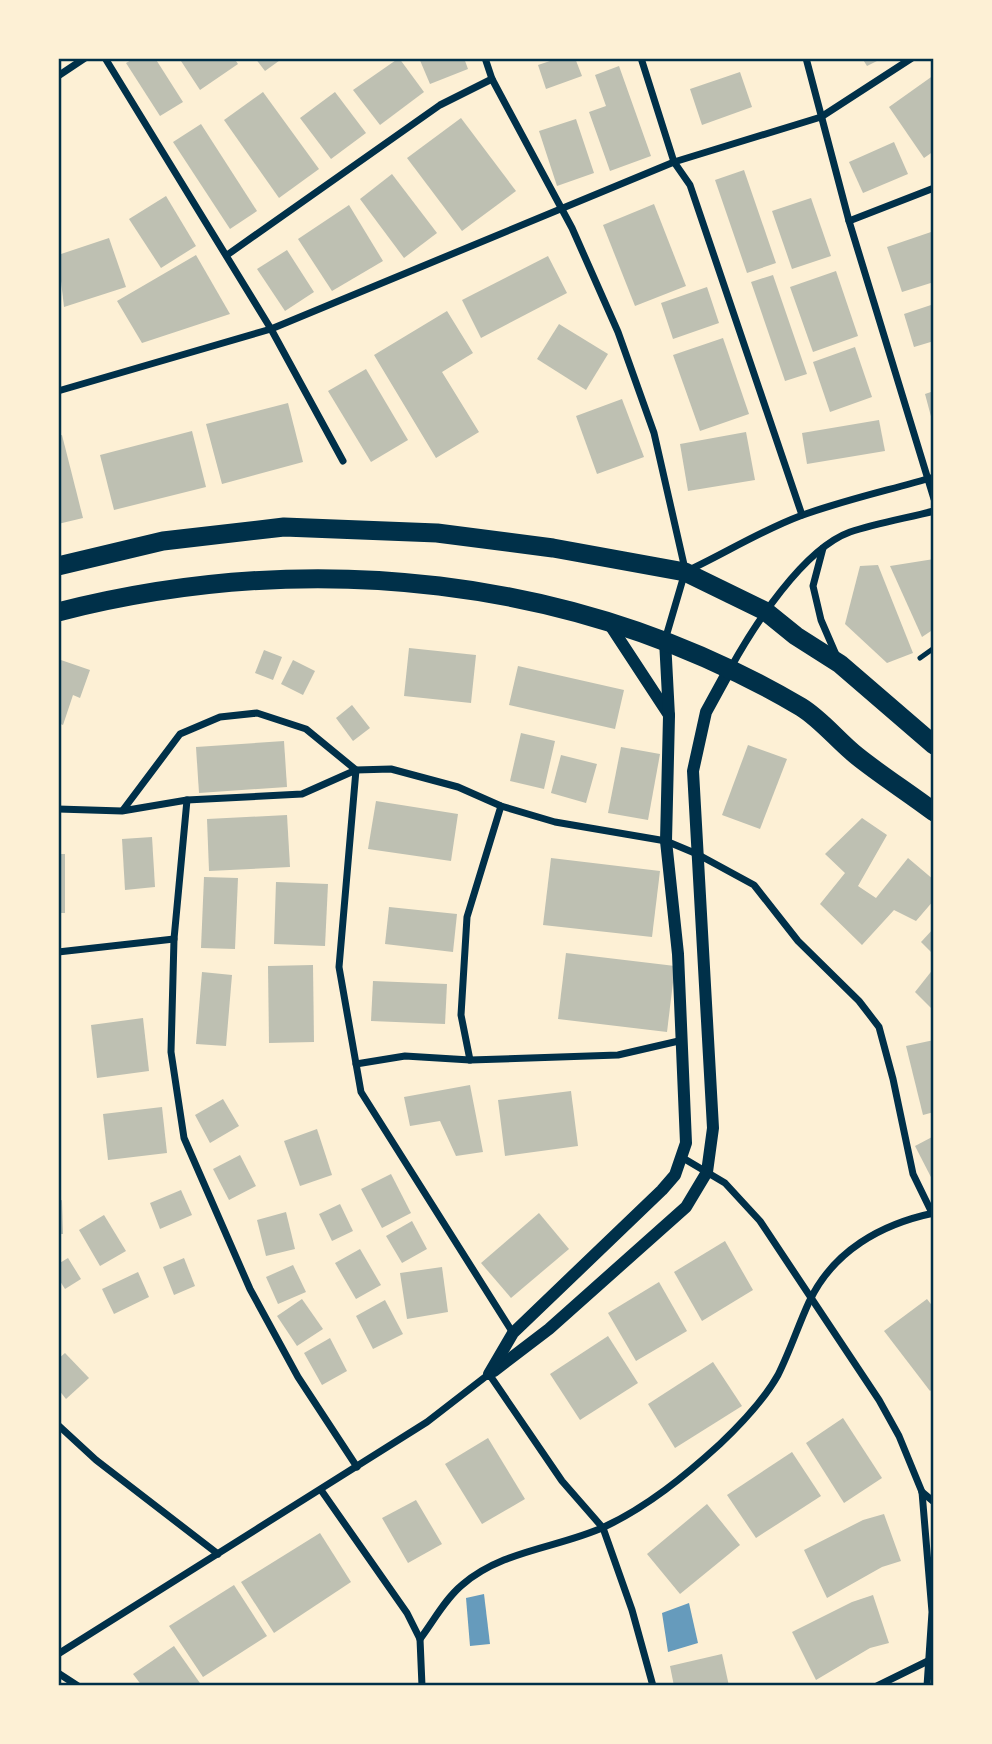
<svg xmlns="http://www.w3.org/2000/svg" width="992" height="1744" font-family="Rubik,sans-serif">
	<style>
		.water { fill: #669bbc }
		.building { fill: #bec0b2 }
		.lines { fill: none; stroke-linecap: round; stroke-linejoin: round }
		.service { stroke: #003049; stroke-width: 5 }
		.minor { stroke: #003049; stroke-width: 7 }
		.tertiary { stroke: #003049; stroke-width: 12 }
		.trunk { stroke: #003049; stroke-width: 19 }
		.neatline { fill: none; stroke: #003049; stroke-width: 2.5 }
	</style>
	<rect width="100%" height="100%" fill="#fdf0d5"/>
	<g class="water">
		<polygon points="484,1594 490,1644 470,1646 466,1598"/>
		<polygon points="689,1603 698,1643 668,1652 662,1613"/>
	</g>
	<g class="building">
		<polygon points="135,58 155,58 183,102 160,116 126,63"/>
		<polygon points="179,58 234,58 238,64 200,90"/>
		<polygon points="255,58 283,58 265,71"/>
		<polygon points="399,58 424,92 380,125 353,90"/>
		<polygon points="419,58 464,58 468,69 430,84"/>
		<polygon points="559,58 575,58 582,76 546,89 538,65"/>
		<polygon points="862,58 883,58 867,66"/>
		<polygon points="619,66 651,156 610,171 589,112 606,106 595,75"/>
		<polygon points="740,72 752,107 702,125 690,89"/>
		<polygon points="934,75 934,151 924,158 889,107"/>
		<polygon points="263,92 319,169 279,198 224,120"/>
		<polygon points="335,92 366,133 331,159 300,118"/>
		<polygon points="461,118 516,191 462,231 407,158"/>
		<polygon points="576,119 594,173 557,186 539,131"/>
		<polygon points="201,124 257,211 230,229 173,142"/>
		<polygon points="894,142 908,174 863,193 849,162"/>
		<polygon points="744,170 776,263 747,273 715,180"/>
		<polygon points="392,174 437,233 404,258 360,199"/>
		<polygon points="166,196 196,246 161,268 129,219"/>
		<polygon points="811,198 831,256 792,269 772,211"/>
		<polygon points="654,204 686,286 635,306 603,225"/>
		<polygon points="349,205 383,261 332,291 298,239"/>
		<polygon points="934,231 934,282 902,292 887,247"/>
		<polygon points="109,238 126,287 64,307 58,255"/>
		<polygon points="287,250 314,292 285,311 257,269"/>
		<polygon points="196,255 230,314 142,343 117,301"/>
		<polygon points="548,256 567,293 481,338 462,300"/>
		<polygon points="836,271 858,336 813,352 790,287"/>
		<polygon points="773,275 807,374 785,381 751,282"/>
		<polygon points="707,287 719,323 673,339 661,303"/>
		<polygon points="934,304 934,341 914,347 904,314"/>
		<polygon points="447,311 473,353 442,372 479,432 436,458 374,355"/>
		<polygon points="559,324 608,354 586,390 537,359"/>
		<polygon points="723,338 749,414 700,431 673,355"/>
		<polygon points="855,347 872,397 830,412 813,362"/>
		<polygon points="366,369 408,440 371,462 328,391"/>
		<polygon points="934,391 934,424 933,424 925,394"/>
		<polygon points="622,399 644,457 597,474 576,416"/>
		<polygon points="288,403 303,462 222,484 206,424"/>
		<polygon points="879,420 885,451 807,464 802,433"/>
		<polygon points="192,431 206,487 114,510 100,455"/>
		<polygon points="746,432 755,480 688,491 680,444"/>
		<polygon points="62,435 83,518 58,524 58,436"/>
		<polygon points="934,559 934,629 922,637 890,566"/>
		<polygon points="878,565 913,653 887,663 845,624 860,566"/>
		<polygon points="409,648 476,655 471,703 404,696"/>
		<polygon points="264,650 282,657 273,680 255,673"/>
		<polygon points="58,659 90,670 80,698 73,695 63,725 58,723"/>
		<polygon points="293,660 315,671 303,695 281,684"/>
		<polygon points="518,666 624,690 615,729 509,705"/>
		<polygon points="352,705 370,728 353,741 336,718"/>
		<polygon points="521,733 555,741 544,789 510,781"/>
		<polygon points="284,741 287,787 199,793 196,747"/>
		<polygon points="748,745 787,759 760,829 722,815"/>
		<polygon points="621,747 660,754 648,820 608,813"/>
		<polygon points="561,755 597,764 586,803 551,793"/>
		<polygon points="376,801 458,814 451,861 368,849"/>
		<polygon points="287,815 290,867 209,871 207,819"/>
		<polygon points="862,818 887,835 858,886 876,898 908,858 934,880 934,900 916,921 894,910 862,945 820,904 845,873 825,854"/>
		<polygon points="152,837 155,887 125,890 122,839"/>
		<rect x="58" y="854" width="7" height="59"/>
		<polygon points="551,858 660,871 652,937 543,925"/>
		<polygon points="204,877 238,878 235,949 201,948"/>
		<polygon points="276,882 328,884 325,946 274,944"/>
		<polygon points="389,907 457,914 453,952 385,944"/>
		<polygon points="934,928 934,955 921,942"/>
		<polygon points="566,953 675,966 667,1032 558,1019"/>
		<polygon points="313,965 314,1042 269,1043 268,966"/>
		<polygon points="934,968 934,1011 915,992"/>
		<polygon points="202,972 232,975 226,1046 196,1044"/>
		<polygon points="373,981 447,984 445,1024 371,1021"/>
		<polygon points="143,1018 149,1071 97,1078 91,1025"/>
		<polygon points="934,1040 934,1112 923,1115 906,1046"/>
		<polygon points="470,1085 483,1152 456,1156 440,1121 410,1126 404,1097"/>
		<polygon points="571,1091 578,1146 505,1156 498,1100"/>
		<polygon points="223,1099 239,1126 210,1143 195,1115"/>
		<polygon points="162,1107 167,1153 108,1160 103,1114"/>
		<polygon points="317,1129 332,1175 300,1186 284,1141"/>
		<polygon points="934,1136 934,1183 915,1146"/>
		<polygon points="240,1155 256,1186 229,1200 213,1169"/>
		<polygon points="391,1174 411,1213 382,1228 361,1189"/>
		<polygon points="181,1190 192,1215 160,1229 150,1203"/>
		<polygon points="62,1200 63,1234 58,1234 58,1201"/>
		<polygon points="340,1204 353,1231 332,1241 319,1214"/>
		<polygon points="286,1212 295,1249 266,1256 257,1220"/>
		<polygon points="539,1213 569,1249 511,1298 481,1263"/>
		<polygon points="104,1215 126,1251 100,1266 79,1230"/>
		<polygon points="412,1221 427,1249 402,1263 386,1236"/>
		<polygon points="725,1241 753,1290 702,1321 674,1272"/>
		<polygon points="360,1249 381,1285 356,1299 335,1263"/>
		<polygon points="68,1258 81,1279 65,1289 58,1278 58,1264"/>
		<polygon points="184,1258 195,1286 174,1295 163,1267"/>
		<polygon points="293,1265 306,1292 278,1304 266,1277"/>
		<polygon points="442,1267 448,1312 407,1319 400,1273"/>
		<polygon points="138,1272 149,1297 114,1314 102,1289"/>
		<polygon points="659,1282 687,1331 636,1361 608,1313"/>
		<polygon points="302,1299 323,1329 297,1346 277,1316"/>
		<polygon points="927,1299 934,1308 934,1388 930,1391 884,1331"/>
		<polygon points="385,1300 403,1334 373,1349 356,1316"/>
		<polygon points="608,1336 638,1383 580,1420 550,1374"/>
		<polygon points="330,1338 347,1371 322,1385 304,1353"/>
		<polygon points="65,1353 89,1378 66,1399 58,1389 58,1359"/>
		<polygon points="713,1362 742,1406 675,1448 648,1404"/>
		<polygon points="843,1418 882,1478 844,1503 806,1443"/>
		<polygon points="488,1438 525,1499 482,1524 445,1464"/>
		<polygon points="792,1452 821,1496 756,1538 727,1495"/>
		<polygon points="416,1500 442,1544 408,1563 382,1518"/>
		<polygon points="707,1504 740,1545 680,1594 647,1554"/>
		<polygon points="884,1514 901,1561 882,1567 827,1598 804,1550 863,1520"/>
		<polygon points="320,1533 351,1582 274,1633 241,1582"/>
		<polygon points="234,1585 267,1636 203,1677 169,1626"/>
		<polygon points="873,1595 889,1643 870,1648 816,1680 792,1632 852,1602"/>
		<polygon points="174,1646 202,1686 142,1686 133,1674"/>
		<polygon points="722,1654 729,1686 674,1686 670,1666"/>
	</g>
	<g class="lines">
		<polyline class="service" points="920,658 934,648"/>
		<g class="minor">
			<polyline points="105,58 271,329 343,461"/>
			<polyline points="485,58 492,79 572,228 618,332 654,433 685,569"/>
			<polyline points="641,58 674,162 690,185 802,515"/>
			<polyline points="806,58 849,221 934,499"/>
			<polyline points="58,76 85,58"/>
			<polyline points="849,221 934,188"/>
			<polyline points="227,255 440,105 492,79"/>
			<polyline points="58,391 271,329 674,162 821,117 912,58"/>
			<polyline points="823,548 813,586 821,620 837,657"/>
			<path d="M665,640L685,572C724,554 760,531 800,516C844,500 890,490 934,477"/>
			<path d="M730,669C753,627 803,549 850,532C877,523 907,518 934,511"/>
			<polyline points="187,800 174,939 171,1052 184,1138 250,1289 298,1377 357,1467"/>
			<polyline points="58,809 122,811 187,800 302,794 356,770 391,769 458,787 501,806 555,822 666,841 697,854 754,885 798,941 859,1001 879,1027 893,1079 913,1174 932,1213"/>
			<polyline points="123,810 180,734 220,717 257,713 306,729 356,770 339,967 361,1092 513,1333"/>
			<polyline points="58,952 174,939"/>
			<polyline points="470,1060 461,1015 467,917 501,806"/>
			<polyline points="356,1064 405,1056 470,1060 618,1055 683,1040"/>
			<polyline points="683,1158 725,1183 760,1221 879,1400 899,1436 922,1492 932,1612 927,1686"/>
			<polyline points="58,1425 96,1460 218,1554"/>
			<polyline points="321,1490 407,1613 420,1639 422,1686"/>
			<polyline points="922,1492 934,1502"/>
			<path d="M420,1639C433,1622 445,1599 462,1585C502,1550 558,1548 604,1527C647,1507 685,1476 720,1444C740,1425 764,1400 778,1375C790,1351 798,1326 809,1302C833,1251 881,1224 934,1213"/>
			<polyline points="58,1654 427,1422 489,1374 562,1481 603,1528 632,1610 653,1686"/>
			<polyline points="58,1673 78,1686"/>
			<polyline points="877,1686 934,1658"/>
		</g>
		<g class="tertiary">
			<polyline points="608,622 669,715"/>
			<polyline points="494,1371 549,1329 686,1207 707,1172 713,1128 693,771 706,712 729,670"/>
			<polyline points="489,1374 513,1333 662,1190 675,1175 686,1143 678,954 666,841 669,716 665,640"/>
		</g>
		<g class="trunk">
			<polyline points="58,566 163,541 284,527 437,533 553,548 685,572 765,611 796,636 840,664 934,745"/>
			<path d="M58,612C308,548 577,575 801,707C822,720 838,741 857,756C882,776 909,793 934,812"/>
		</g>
	</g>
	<rect width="992" height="1744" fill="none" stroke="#fdf0d5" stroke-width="119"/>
	<rect x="60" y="60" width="872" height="1624" class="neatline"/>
</svg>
